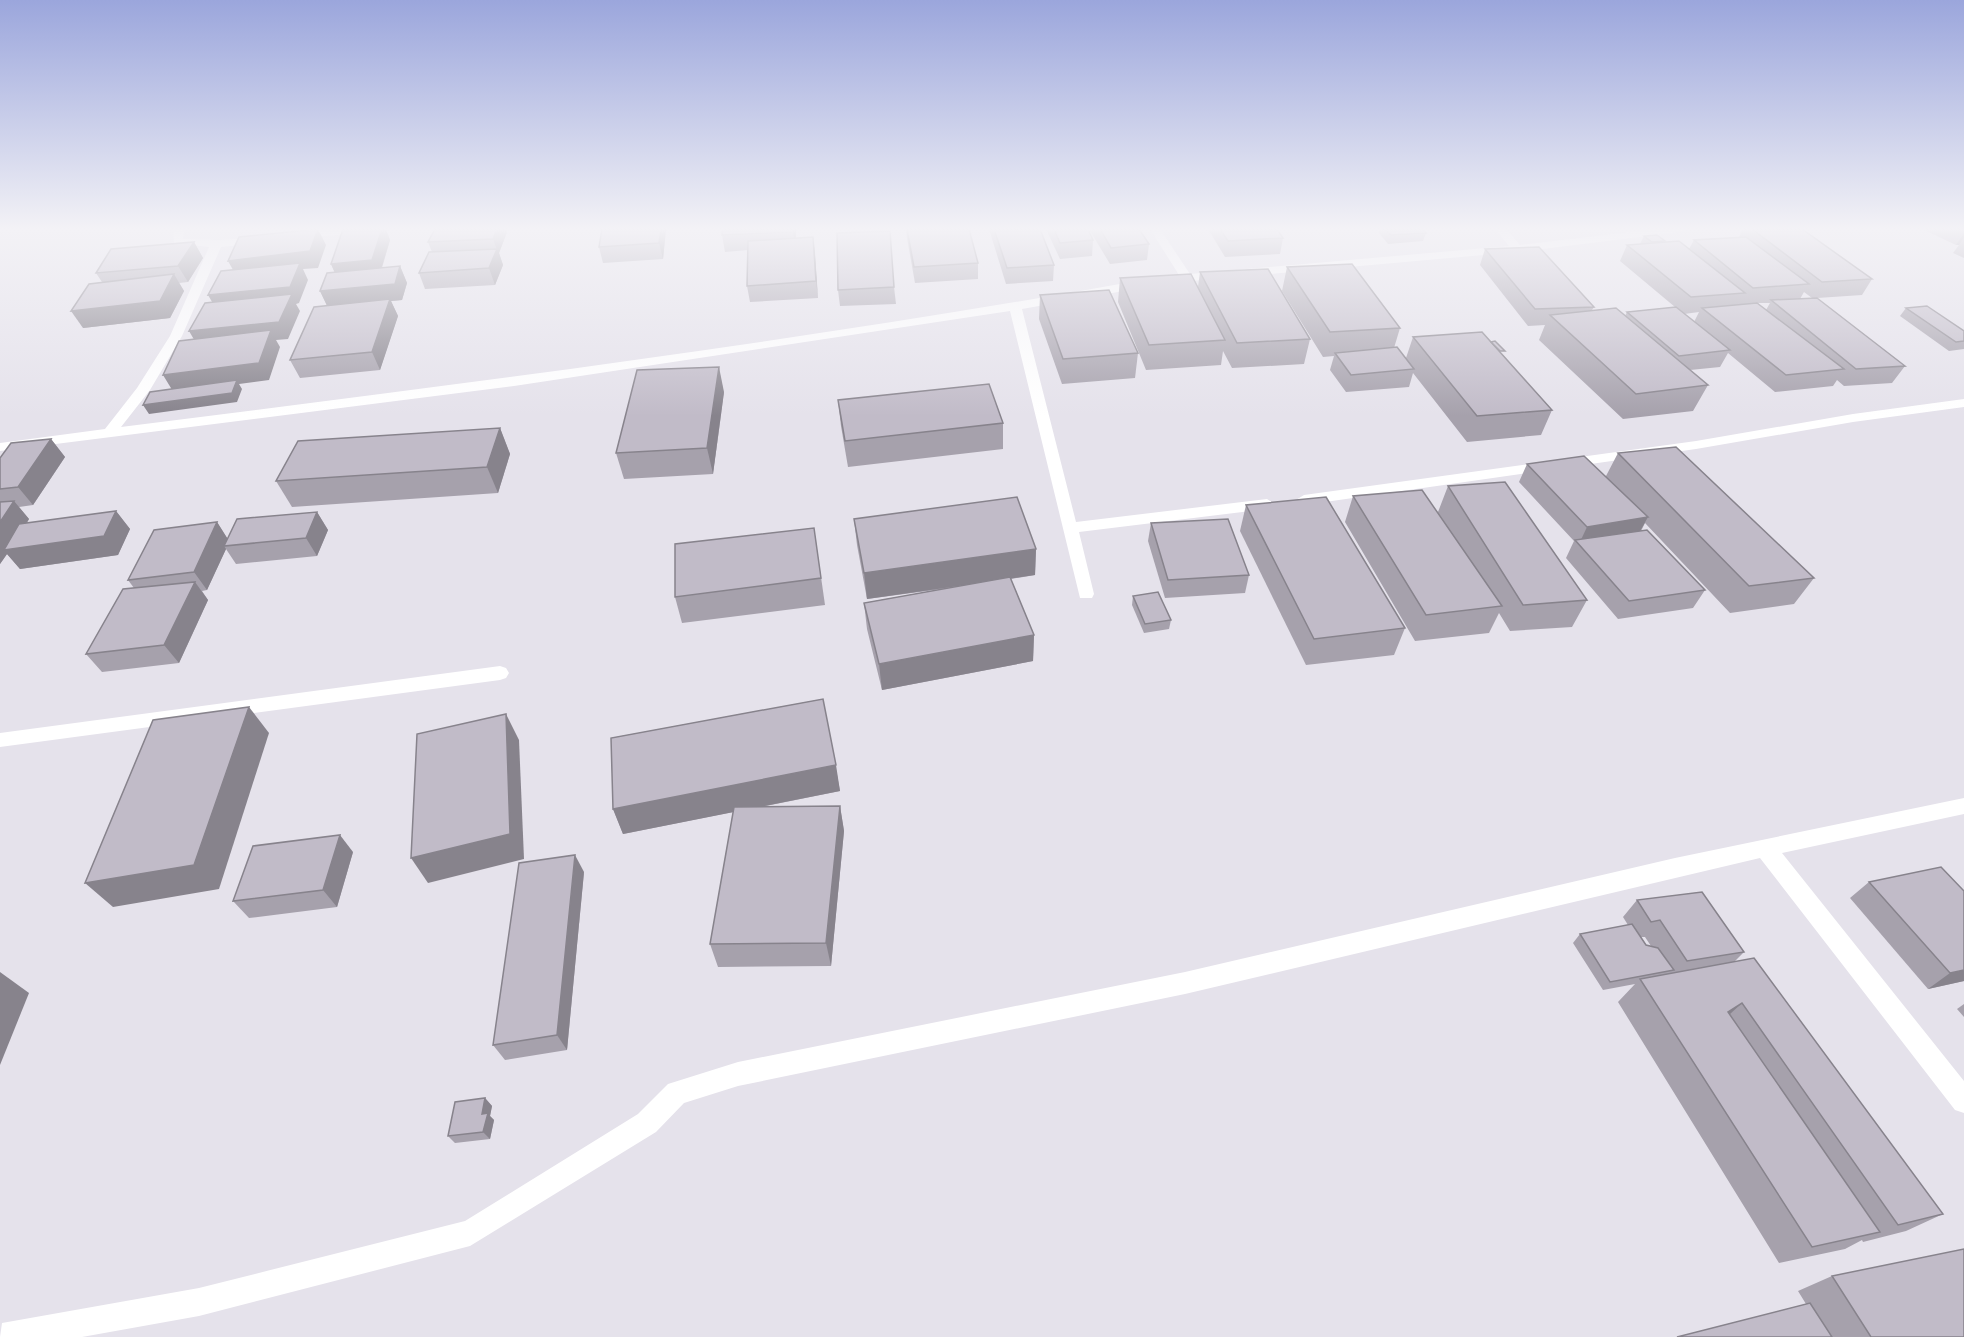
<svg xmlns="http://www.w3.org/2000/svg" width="1964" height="1337" font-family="'Exo 2',sans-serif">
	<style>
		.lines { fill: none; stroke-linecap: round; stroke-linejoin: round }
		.minor { fill: #fff; fill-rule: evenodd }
		.wall { fill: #a6a1ac; fill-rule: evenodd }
		.shaded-wall { fill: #87838c }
		.building { fill: #c1bbc8; stroke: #87838c; stroke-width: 1.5 }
	</style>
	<rect width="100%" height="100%" fill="#e5e2eb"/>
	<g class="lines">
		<g class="minor">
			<path d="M173,229H184L183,239H188L219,240L260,237L266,240L260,243L221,247L182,336L150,390L121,427C462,384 804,341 1142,280L1146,281V287L1022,309L1076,522L1267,499L1275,504L1267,509L1079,532L1094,594L1092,598H1080L1010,311L514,386L0,451V443L105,429L137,388L170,336L209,247L174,243Z"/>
			<polygon points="336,229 372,229 366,232 296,239 290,236 296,233"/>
			<polygon points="1150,229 1160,229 1190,274 1509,246 1495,229 1506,229 1520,245 1656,229 1686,229 1680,232 1517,252 1169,283 1163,279 1165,276 1179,275"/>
			<polygon points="1964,399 1964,407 1853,422 1696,449 1304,505 1296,500 1304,495 1696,441 1853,414"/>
			<polygon points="500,666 506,668 509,673 506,678 500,680 0,747 0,733"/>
			<polygon points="1964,798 1964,814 1782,853 1964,1081 1964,1113 1955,1110 1760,858 1185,994 738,1086 684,1103 656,1132 470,1246 199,1316 82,1337 0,1337 2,1323 199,1288 465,1221 638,1114 668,1084 738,1062 1185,972 1675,858"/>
		</g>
	</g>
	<g class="wall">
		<polygon points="602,229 666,229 663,259 603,263 599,247"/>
		<polygon points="796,229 796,238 813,237 818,298 750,302 747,286 748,250 725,252 722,235"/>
		<polygon points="906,229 969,229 978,263 978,279 915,283 907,238"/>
		<polygon points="989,229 1040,229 1054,265 1053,281 1006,284"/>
		<polygon points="1046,229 1088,229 1093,240 1092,256 1060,259"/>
		<polygon points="1089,229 1139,229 1149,244 1147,260 1110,264"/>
		<polygon points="1208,229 1277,229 1283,238 1280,254 1225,257"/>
		<polygon points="1380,229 1422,229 1426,233 1423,241 1388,244 1379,233"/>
		<path d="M1743,229H1802L1872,279L1862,295L1817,298L1905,366L1892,383L1844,386L1837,380L1833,386L1775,392L1728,353L1720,367L1690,370L1708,385L1693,411L1623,419L1539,340L1545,325L1528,326L1480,265L1485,249L1594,307L1592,310L1625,316L1627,312L1675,307L1620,261L1627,245L1640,244L1644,236L1689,249L1694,240L1739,237ZM1804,292L1812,298L1800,299ZM1758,303H1770L1766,310ZM1699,312L1694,322L1684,314Z"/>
		<polygon points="1922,229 1964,229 1964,258 1953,253 1959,245 1956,245"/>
		<polygon points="507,232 499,253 503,265 495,285 425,289 419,273 432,252 428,242"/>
		<polygon points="390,240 382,268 400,266 407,283 402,300 391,301 398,316 380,370 300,378 290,360 327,305 320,291 335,273 331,264"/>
		<polygon points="194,242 203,258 188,282 179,283 184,291 170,318 83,328 102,282 96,273"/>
		<polygon points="1287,267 1400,328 1394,348 1406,358 1413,337 1503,355 1552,410 1541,435 1467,442 1413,373 1409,387 1346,392 1330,370 1334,356 1323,357 1282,291"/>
		<polygon points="1200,272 1310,339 1304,364 1232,368 1223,351 1221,365 1146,370 1118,302 1120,278 1198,287"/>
		<polygon points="894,287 896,304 840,306 838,290"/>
		<polygon points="1040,295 1138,353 1135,378 1062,384 1039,319"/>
		<polygon points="1906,308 1964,331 1964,349 1949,351 1900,316"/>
		<polygon points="724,392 713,474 624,479 616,453"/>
		<polygon points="838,400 1003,423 1003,449 848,467 841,426"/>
		<polygon points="500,428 510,454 498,493 292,507 276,481"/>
		<polygon points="51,439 65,457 33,505 19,507 29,519 27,523 116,511 130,529 118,555 20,569 7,554 0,564 0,458"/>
		<polygon points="1618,453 1814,578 1794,604 1730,613 1645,523 1641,531 1705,590 1693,608 1618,619 1566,558 1574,541 1519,482 1527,464 1606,476"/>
		<polygon points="1448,486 1587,600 1572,627 1510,631 1499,613 1489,633 1415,641 1345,522 1353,496 1438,512"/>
		<polygon points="1246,505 1405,628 1394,655 1306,665 1240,531"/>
		<polygon points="317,512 328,530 317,556 236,564 226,549 207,590 202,591 208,600 179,663 102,672 86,654 134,588 128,580 217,522 227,538"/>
		<polygon points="854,519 1036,549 1035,575 1011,579 1034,635 1033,661 882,690 867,629 864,603 942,589 867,599 857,545"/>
		<polygon points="1151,523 1249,575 1245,593 1165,598 1148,541"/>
		<polygon points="814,528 825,605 682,623 675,597"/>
		<polygon points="1133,596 1171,620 1169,629 1144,633 1132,605"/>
		<polygon points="823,699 840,791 761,807 840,806 844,831 831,966 718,967 710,944 733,812 623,834 613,809 611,738"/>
		<polygon points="353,852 337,907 249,918 233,901"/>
		<polygon points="584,872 567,1050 505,1060 493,1045"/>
		<polygon points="1869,882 1964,981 1928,989 1850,898"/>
		<path d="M1637,900L1744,952L1735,961L1943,1214L1906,1231L1863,1242L1862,1240L1845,1249L1779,1263L1618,1002L1635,984L1603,990L1573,943L1580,934L1628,925L1623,917ZM1641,937H1645L1651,946L1646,945Z"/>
		<polygon points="1964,1004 1964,1017 1957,1009"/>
		<polygon points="485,1098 492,1106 490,1116 494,1120 490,1139 455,1143 448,1136"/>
		<polygon points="1832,1276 1964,1337 1677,1337 1806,1304 1798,1291"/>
	</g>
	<g class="shaded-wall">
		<polygon points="318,229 326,245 318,268 303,269 308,280 299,303 296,304 300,311 288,339 276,340 280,347 269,380 239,384 242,389 237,402 149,414 143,405 174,393 163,375 199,348 189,331 218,312 208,295 237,277 228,261"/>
		<polygon points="382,229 386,229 390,240 379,276 338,280 331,264"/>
		<polygon points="497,229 506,229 507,232 499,253 503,265 495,285 489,268 497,250 493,239"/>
		<polygon points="661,229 666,229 663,259 659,243"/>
		<polygon points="794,229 796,229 795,248 793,232"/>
		<polygon points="1964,233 1964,237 1959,245 1956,245"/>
		<polygon points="813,237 815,253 818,298 816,281"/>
		<polygon points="194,242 203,258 188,282 178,266"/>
		<polygon points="400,266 407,283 402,300 391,301 398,316 380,370 372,352 328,308 320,291"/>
		<polygon points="174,274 184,291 170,318 83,328 71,311"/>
		<polygon points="719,367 724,392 713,474 707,448"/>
		<polygon points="500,428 510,454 498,493 487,467"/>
		<polygon points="51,439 65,457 33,505 18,487"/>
		<polygon points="14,501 29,519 9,550 116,511 130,529 118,555 20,569 7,554 0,564 0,522"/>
		<polygon points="317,512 328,530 317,556 306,538"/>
		<polygon points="1648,517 1638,535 1579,544 1587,527"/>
		<polygon points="217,522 229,541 224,546 226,549 207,590 194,572"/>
		<polygon points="1036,549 1035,575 867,599 864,573"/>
		<polygon points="195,582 208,600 179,663 164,645"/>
		<polygon points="1034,635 1033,661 882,690 879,664"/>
		<polygon points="249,707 269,733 219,889 113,907 85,883"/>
		<polygon points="506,714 519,740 524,859 428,883 411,858"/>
		<polygon points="836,765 840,791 623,834 613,809"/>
		<polygon points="840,806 844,831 831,966 826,943"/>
		<polygon points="340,835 353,852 337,907 323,890"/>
		<polygon points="575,855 584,872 567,1050 557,1035"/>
		<polygon points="1964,970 1964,981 1928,989 1950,973"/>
		<polygon points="0,972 29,993 0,1065"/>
		<polygon points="1742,1003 1717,1026 1728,1012"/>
		<polygon points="485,1098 492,1106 490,1116 494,1120 490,1139 483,1132 482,1114"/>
	</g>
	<g class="building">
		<polygon points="318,229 310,251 228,261 239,237"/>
		<polygon points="343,229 382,229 372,260 331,264"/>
		<polygon points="435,229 497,229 493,239 428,242"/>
		<polygon points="602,229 661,229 659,243 599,247"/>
		<polygon points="723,229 794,229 793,232 722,235"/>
		<polygon points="907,229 969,229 978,263 914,267"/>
		<polygon points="994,229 1040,229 1054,265 1007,268"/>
		<polygon points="1054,229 1088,229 1093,240 1060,243"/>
		<polygon points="1100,229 1139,229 1149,244 1111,248"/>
		<polygon points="1220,229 1277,229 1283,238 1228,241"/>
		<polygon points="1384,229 1422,229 1426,233 1391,235"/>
		<polygon points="1752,229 1802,229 1872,279 1822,282"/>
		<polygon points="890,231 894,287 838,290 837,233"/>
		<polygon points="1657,235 1665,241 1652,242 1644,236"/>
		<polygon points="813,237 816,281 747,286 748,241"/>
		<polygon points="1746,237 1809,284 1753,288 1694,240"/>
		<polygon points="1679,241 1745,293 1691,297 1627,245"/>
		<polygon points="194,242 178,266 96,273 111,249"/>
		<polygon points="1539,247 1594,307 1535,309 1485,249"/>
		<polygon points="497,249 489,268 419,273 429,252"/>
		<polygon points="300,263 290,287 208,295 221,271"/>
		<polygon points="1352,264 1400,328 1330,332 1287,267"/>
		<polygon points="400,266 395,284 320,291 327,273"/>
		<polygon points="1268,269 1310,339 1237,343 1200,272"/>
		<polygon points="174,274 160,301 71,311 89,284"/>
		<polygon points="1191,274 1225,340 1149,345 1120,278"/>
		<polygon points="1109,290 1138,353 1063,359 1040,295"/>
		<polygon points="292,294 279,322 189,331 205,303"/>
		<polygon points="1817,298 1905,366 1856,369 1771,300"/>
		<polygon points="390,299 372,352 290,360 314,307"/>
		<polygon points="1757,303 1844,369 1786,375 1702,308"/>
		<polygon points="1927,306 1964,331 1964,341 1956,342 1906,308"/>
		<polygon points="1676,307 1730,350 1679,356 1627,312"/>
		<polygon points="1616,308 1708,385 1636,394 1550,315"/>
		<polygon points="271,330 259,363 163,375 179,341"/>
		<polygon points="1482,332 1552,410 1477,416 1413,337"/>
		<polygon points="1495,341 1505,351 1500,351 1491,342"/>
		<polygon points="1397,347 1414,369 1351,375 1335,353"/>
		<polygon points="719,367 707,448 616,453 637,370"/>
		<polygon points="237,380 232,393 143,405 150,392"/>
		<polygon points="989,384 1003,423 845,441 838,400"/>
		<polygon points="500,428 487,467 276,481 298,441"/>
		<polygon points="51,439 18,487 0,489 0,458 11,443"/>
		<polygon points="1676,447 1814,578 1749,586 1618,453"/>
		<polygon points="1584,456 1648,517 1587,527 1527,464"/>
		<polygon points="1505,482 1587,600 1523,605 1448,486"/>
		<polygon points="1422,490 1502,606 1426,615 1353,496"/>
		<polygon points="1017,497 1036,549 864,573 854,519"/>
		<polygon points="1326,497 1405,628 1314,639 1246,505"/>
		<polygon points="14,501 0,522 0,502"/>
		<polygon points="116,511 104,536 4,550 19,524"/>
		<polygon points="317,512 306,538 224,546 237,519"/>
		<polygon points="1228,519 1249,575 1168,580 1151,523"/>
		<polygon points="217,522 194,572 128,580 154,530"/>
		<polygon points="814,528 821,578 675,597 675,544"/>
		<polygon points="1647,530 1705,590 1629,601 1575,540"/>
		<polygon points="1010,577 1034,635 879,664 864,603"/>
		<polygon points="195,582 164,645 86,654 123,589"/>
		<polygon points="1158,592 1171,620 1145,624 1133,596"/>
		<polygon points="823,699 836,765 613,809 611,738"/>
		<polygon points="249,707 194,865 85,883 153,720"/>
		<polygon points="506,714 510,834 411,858 417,734"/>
		<polygon points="840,806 826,943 710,944 734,807"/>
		<polygon points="340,835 323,890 233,901 253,846"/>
		<polygon points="575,855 557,1035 493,1045 519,863"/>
		<polygon points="1941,867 1964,891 1964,970 1950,973 1869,882"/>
		<polygon points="1702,892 1744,952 1687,961 1660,920 1651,922 1637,900"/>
		<polygon points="1632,924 1646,945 1658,948 1674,970 1610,982 1580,934"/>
		<polygon points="1754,958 1943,1214 1898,1225 1742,1003 1728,1012 1880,1232 1812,1247 1640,979"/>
		<polygon points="485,1098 482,1114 488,1113 483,1132 448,1136 455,1102"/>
		<polygon points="1964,1249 1964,1337 1871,1337 1832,1276"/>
		<polygon points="1810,1303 1832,1337 1677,1337"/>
	</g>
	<linearGradient id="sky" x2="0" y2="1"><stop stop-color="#9ba6dc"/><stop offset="0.55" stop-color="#f3f2f6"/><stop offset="1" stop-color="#f3f2f6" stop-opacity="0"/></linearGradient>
	<rect width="1964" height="416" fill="url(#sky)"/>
</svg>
